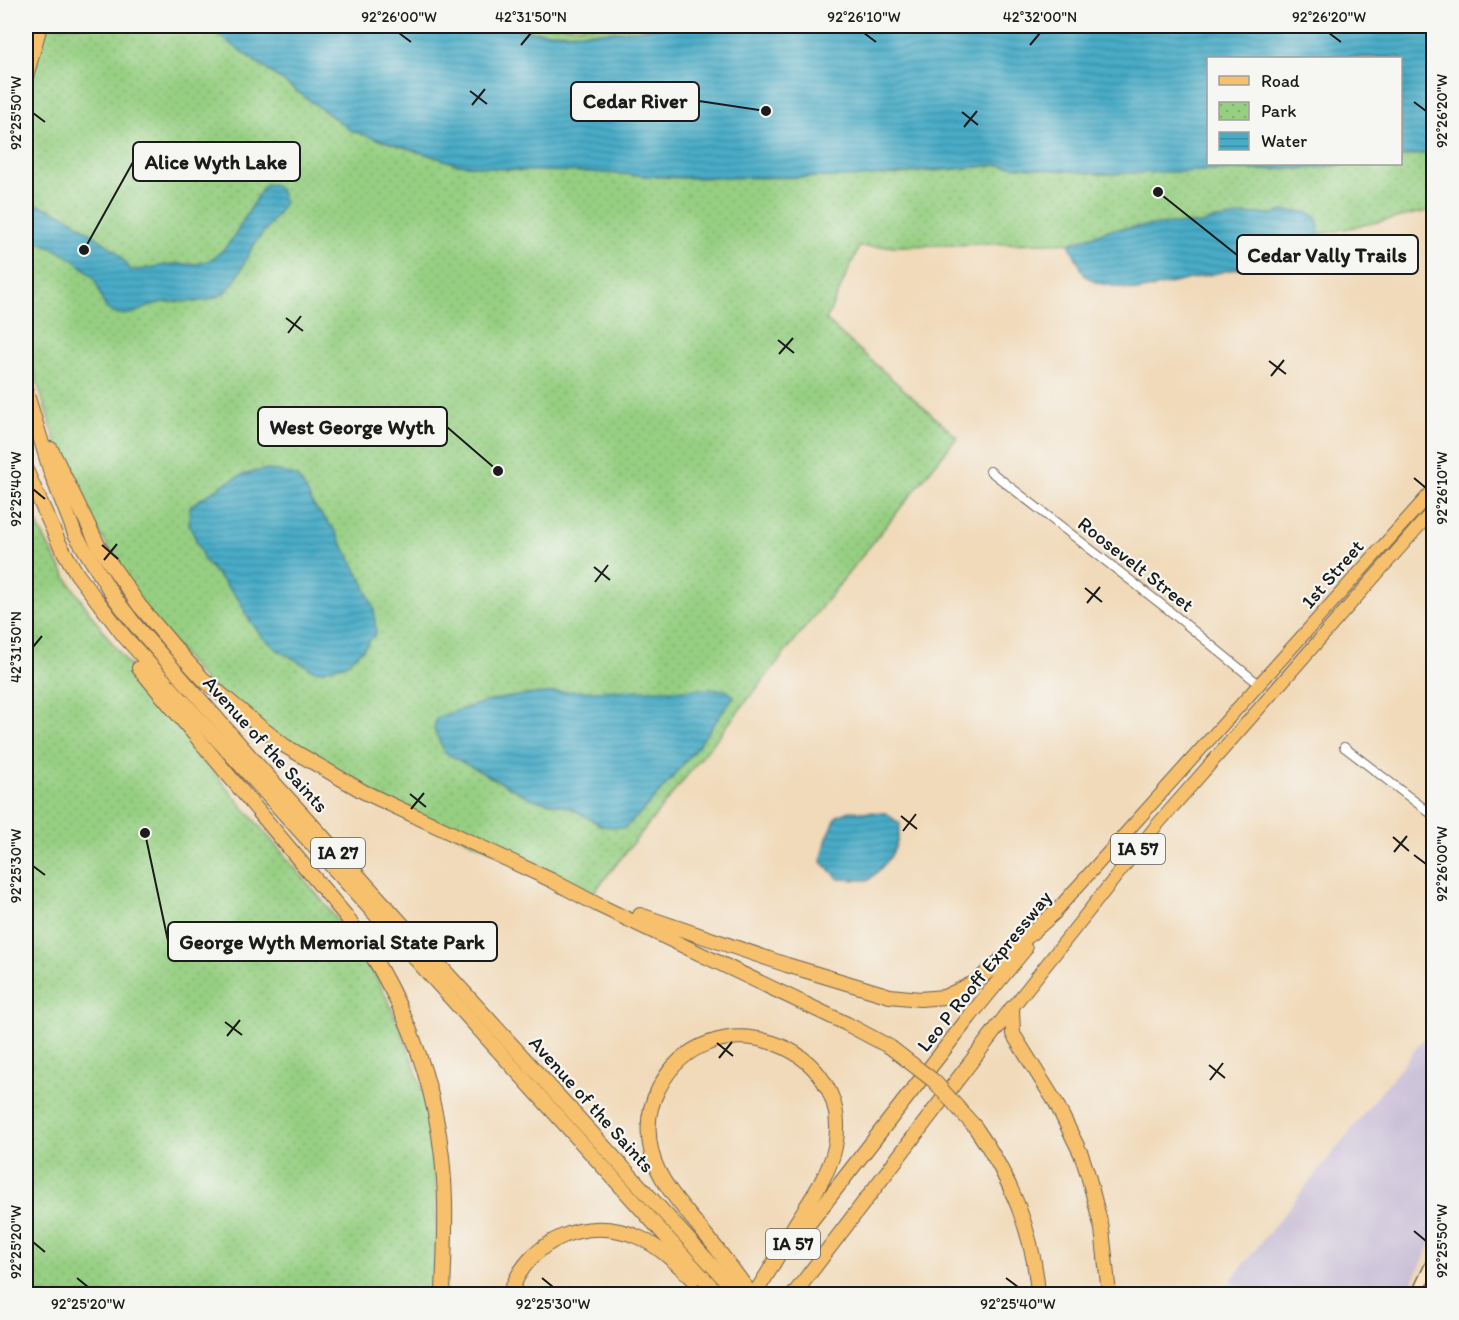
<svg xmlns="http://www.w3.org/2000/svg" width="1459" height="1320" font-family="Itim,sans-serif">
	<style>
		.industrial { fill: #c9bfd7 }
		.park { fill: url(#park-dots); stroke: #59764f; stroke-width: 1.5 }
		.water { fill: url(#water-rules); stroke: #326472; stroke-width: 1.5 }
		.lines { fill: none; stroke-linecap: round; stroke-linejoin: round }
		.street-casing { stroke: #675e53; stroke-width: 10 }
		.secondary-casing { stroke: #675e53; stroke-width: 13 }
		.primary-casing { stroke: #675e53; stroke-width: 14 }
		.highway-casing { stroke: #675e53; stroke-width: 16 }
		.street { stroke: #fff; stroke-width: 8 }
		.secondary { stroke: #fce6c4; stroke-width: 10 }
		.primary { stroke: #f7c06c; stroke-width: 12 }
		.highway { stroke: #f7c06c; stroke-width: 14 }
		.highway-bridge-casing { stroke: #675e53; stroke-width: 16; stroke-linecap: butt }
		.highway-bridge { stroke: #f7c06c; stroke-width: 14 }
		.ticks { fill: none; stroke: #1c1c1c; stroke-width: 2 }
		.labels { text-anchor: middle; stroke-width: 4.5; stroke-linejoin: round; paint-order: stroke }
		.shield { fill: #f6f6f2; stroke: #5d5d5c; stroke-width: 1.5 }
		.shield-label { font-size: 18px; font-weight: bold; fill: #1c1c1c }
		.street-label { font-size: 20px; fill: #1c1c1c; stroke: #f6f6f2 }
		.leader { fill: none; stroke: #1c1c1c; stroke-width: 2 }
		.callout-dot { fill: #1c1c1c; stroke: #f6f6f2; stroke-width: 2 }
		.callout { fill: #f6f6f2; stroke: #1c1c1c; stroke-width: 2 }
		.callout-label { font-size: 21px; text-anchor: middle; font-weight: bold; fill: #1c1c1c }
		.neatline { fill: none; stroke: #1c1c1c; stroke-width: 2 }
		.ticks-label { font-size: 15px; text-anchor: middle; fill: #1c1c1c }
	</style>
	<defs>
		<pattern id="park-dots" width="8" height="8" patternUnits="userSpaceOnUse" patternTransform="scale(1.5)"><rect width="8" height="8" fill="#96cf82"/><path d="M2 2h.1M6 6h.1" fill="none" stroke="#81b170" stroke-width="1.8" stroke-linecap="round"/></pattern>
		<pattern id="water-rules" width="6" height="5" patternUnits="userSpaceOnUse" patternTransform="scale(1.5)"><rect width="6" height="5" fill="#48acc7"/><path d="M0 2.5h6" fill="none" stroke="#3b8ba1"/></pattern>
	</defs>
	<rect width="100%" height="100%" fill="#f6f6f2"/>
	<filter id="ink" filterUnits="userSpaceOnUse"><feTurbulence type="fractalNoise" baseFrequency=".0167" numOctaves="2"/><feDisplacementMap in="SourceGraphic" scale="12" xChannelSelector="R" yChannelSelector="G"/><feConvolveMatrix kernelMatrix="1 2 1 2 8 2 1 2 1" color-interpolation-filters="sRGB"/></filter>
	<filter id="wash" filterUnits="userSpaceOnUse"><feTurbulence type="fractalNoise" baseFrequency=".008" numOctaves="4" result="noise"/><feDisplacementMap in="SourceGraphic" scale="24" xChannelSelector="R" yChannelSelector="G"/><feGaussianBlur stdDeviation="1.35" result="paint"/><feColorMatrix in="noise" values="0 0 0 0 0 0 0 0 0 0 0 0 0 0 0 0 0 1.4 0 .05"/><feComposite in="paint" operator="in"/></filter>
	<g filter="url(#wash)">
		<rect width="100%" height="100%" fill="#f1daba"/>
		<polygon class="industrial" points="1433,1027 1433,1239 1407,1294 1234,1294 1231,1280"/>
		<g class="park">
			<polygon points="40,26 241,26 891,175 998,165 1101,174 1315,168 1349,164 1400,164 1401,157 1433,152 1433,210 1308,237 859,247 826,320 957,437 591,896 417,817 285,746 204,680 139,605 107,545 70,488 26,346 26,78"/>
			<path d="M493,26H677C622,32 547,37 493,26Z"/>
			<path d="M26,499C54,568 99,627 145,686C181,732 218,778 256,822C292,865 329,906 361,952C389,993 419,1070 429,1119C440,1176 435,1237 434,1294H26Z"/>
		</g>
		<g class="water">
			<path d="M206,26H493C547,37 622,32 678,26H1433V152L1401,157L1400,58H1208V164H1349L1315,168L1101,174L998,165L859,177L680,178L590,172L523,171L457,164L352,131Z"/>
			<path d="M273,184L281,191L284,203C276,220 262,232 252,248C242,264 238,286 219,296C201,305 183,300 164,302C146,304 131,321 112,312C99,306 101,286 92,276C76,258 48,244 26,237V203L30,202L65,215L116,251L131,270C146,271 158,265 173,264C182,263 192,266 201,263C233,256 247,207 265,185Z"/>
			<polygon points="1283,211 1308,212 1317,218 1319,227 1317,244 1305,253 1291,259 1226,271 1138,291 1098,283 1085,276 1069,244 1109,230 1125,228 1169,224 1203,224 1210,220 1253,214 1273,214"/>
			<polygon points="263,470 279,471 297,477 305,488 313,505 333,528 348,554 364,584 374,609 376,633 364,648 346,664 321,671 313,670 278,650 262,637 246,615 240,601 204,560 189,523 190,506 224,484 242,475"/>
			<path d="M707,689L726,690L734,696C701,743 667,789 625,828L602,826L569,807L532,799L445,753L434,730L436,718C462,709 489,699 517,696C580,687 643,692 707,689Z"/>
			<path d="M850,811L886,813L900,824C898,852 889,861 869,880L839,879L821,861L827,838L837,816Z"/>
		</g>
	</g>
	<g filter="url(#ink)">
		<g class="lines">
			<defs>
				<g id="street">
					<polyline points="990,471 1166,608 1260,685"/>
					<polyline points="1344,747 1434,816"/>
				</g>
				<polyline id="secondary" points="1417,1294 1434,1258"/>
				<g id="primary">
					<polyline points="1054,913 1434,489"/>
					<polyline points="1012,1008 1156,826 1434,509"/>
				</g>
				<g id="highway">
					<polyline points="26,77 40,26"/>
					<polyline points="26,391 51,473 75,534 114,597 136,626 256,763 738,1294"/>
					<polyline points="51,449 99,547 139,605 182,656 204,680 258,725 285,746 364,792 551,880 598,905 847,1024 890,1047"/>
					<polyline points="26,470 59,543 77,574 124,636 718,1294"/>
					<path d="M139,668L346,916C403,995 438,1082 444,1180C447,1218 444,1256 443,1294"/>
					<polyline points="640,915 787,965 890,996 920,999 944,997 976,982 1054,913"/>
					<polyline points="1012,1008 1013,1034 1056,1103 1081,1154 1088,1175 1102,1229 1109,1294"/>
					<path d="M975,1127C1010,1176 1034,1234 1038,1294"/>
					<polyline points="790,1248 970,1016 1025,949"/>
					<path d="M510,1294C527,1241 586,1214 638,1237C659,1246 676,1263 693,1279"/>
					<path d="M751,1294C736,1274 721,1253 704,1233C685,1209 660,1184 652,1154C646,1131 648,1108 659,1088C707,993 856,1043 835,1147C829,1176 808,1203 793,1228C781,1250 769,1274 754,1294"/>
					<polyline points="794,1294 1012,1008"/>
				</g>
			</defs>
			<use href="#street" class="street-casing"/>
			<use href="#secondary" class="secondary-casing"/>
			<use href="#primary" class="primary-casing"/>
			<use href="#highway" class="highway-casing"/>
			<use href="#street" class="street"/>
			<use href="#secondary" class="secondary"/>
			<use href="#primary" class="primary"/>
			<use href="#highway" class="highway"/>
			<defs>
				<polyline id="highway-bridge" points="890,1047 934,1081 975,1127"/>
			</defs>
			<use href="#highway-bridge" class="highway-bridge-casing"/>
			<use href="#highway-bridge" class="highway-bridge"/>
		</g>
	</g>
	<path class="ticks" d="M399,33L411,42M864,33L876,42M1329,33L1341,42M521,45L531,33M1030,45L1040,33M470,91L487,104M1414,102L1426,111M472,105L485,89M962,112L978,125M33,113L45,122M964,127L977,111M286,318L303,331M288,333L301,316M778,340L794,353M779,354L793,338M1269,361L1286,374M1271,376L1284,360M1414,478L1426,488M33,489L45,499M102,545L118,559M104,560L117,544M594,567L610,580M595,582L608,565M1085,588L1102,602M1087,603L1100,587M33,647L42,636M410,794L426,807M411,809L424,793M901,816L917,829M903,831L916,814M1393,837L1409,851M1394,852L1407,836M1414,855L1426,864M33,866L45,875M225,1022L242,1035M227,1036L240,1020M717,1043L733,1056M719,1058L732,1042M1209,1065L1225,1078M1210,1080L1223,1063M1414,1231L1426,1241M33,1242L45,1252M77,1278L88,1287M542,1278L553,1287M1006,1278L1018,1287"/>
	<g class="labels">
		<g class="shield">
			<rect x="1111" y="834" width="54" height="30" rx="4.5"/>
			<rect x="311" y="838" width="54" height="30" rx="4.5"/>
			<rect x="766" y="1229" width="54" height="30" rx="4.5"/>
		</g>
		<g class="shield-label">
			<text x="1138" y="855">IA 57</text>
			<text x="338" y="859">IA 27</text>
			<text x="793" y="1250">IA 57</text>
		</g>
		<g class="street-label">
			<text transform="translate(1136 564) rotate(38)" y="7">Roosevelt Street</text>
			<text transform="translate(1332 574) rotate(-49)" y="7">1st Street</text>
			<text transform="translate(266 744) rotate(48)" y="7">Avenue of the Saints</text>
			<text transform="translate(984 971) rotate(-51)" y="7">Leo P Rooff Expressway</text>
			<text transform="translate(592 1104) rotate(48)" y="7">Avenue of the Saints</text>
		</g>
	</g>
	<path class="leader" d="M766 111L699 101M84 250L133 162M1158 192L1237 255M498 471L447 427M145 833L168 941"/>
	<g class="callout-dot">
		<circle cx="766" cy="111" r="6"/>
		<circle cx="84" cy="250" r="6"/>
		<circle cx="1158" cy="192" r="6"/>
		<circle cx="498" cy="471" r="6"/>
		<circle cx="145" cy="833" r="6"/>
	</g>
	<g class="callout">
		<rect x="571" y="82" width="128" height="39" rx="6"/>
		<rect x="133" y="142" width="167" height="39" rx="6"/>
		<rect x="1237" y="235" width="181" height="39" rx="6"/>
		<rect x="258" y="407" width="189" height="39" rx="6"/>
		<rect x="168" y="922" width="329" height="39" rx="6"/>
	</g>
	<g class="callout-label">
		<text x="635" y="108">Cedar River</text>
		<text x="216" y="169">Alice Wyth Lake</text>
		<text x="1327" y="262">Cedar Vally Trails</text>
		<text x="352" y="434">West George Wyth</text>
		<text x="332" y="949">George Wyth Memorial State Park</text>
	</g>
	<rect width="1459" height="1320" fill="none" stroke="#f6f6f2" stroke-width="66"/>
	<rect x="1207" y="57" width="195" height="108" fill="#f6f6f2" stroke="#9f9f9c" stroke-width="1.5"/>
	<rect x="1219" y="76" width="30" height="9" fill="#f7c06c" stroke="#9f9f9c" stroke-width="1.5"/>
	<text x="1261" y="87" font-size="18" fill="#1c1c1c">Road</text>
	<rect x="1219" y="102" width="30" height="18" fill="url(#park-dots)" stroke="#9f9f9c" stroke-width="1.5"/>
	<text x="1261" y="117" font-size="18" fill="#1c1c1c">Park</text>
	<rect x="1219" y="132" width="30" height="18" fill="url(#water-rules)" stroke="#9f9f9c" stroke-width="1.5"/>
	<text x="1261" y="147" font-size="18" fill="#1c1c1c">Water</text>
	<rect x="33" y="33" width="1393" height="1254" class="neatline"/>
	<g class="ticks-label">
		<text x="399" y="22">92°26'00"W</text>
		<text x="531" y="22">42°31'50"N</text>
		<text x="864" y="22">92°26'10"W</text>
		<text x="1040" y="22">42°32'00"N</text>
		<text x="1329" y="22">92°26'20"W</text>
		<text transform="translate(1442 111) rotate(-90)" y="5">92°26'20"W</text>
		<text transform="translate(16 113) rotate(-90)" y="5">92°25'50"W</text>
		<text transform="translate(1442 488) rotate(-90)" y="5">92°26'10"W</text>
		<text transform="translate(16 489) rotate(-90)" y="5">92°25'40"W</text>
		<text transform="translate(16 647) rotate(-90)" y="5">42°31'50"N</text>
		<text transform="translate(1442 864) rotate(-90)" y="5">92°26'00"W</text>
		<text transform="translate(16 866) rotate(-90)" y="5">92°25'30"W</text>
		<text transform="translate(1442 1241) rotate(-90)" y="5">92°25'50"W</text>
		<text transform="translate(16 1242) rotate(-90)" y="5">92°25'20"W</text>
		<text x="88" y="1309">92°25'20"W</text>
		<text x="553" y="1309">92°25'30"W</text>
		<text x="1018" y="1309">92°25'40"W</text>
	</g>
</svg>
